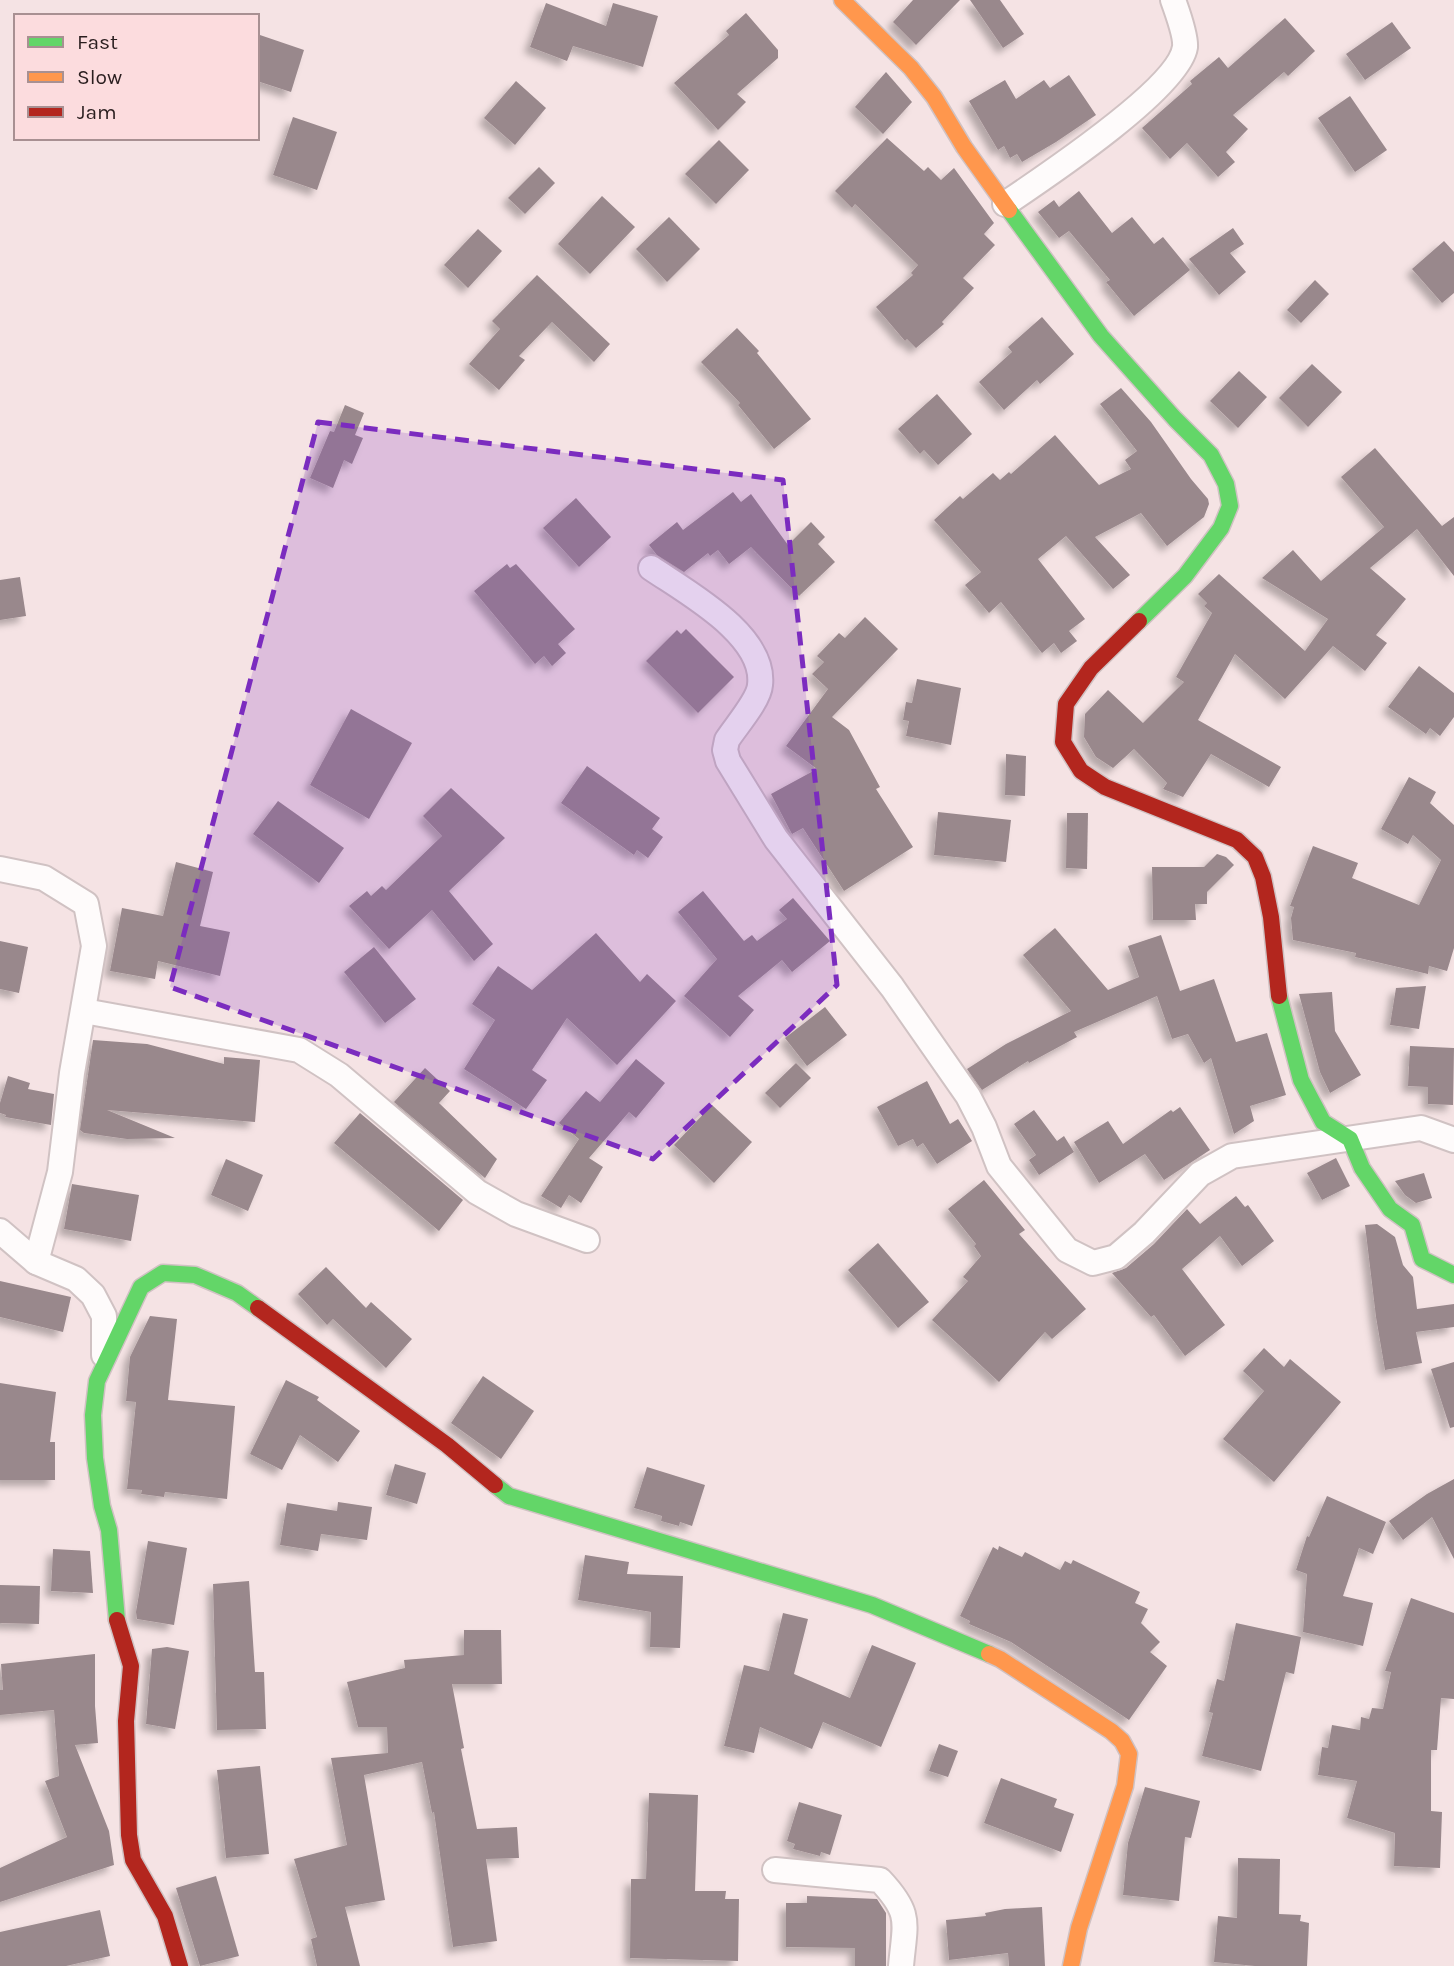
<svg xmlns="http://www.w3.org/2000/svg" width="1454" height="1966" font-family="Karla,sans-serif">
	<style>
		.building { fill: #99888c; filter: url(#shadow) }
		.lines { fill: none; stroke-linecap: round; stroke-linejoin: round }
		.street-casing { stroke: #d0c2c3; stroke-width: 28 }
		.fast-casing { stroke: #d0c2c3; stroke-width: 19 }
		.slow-casing { stroke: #d0c2c3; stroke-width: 19 }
		.jam-casing { stroke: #d0c2c3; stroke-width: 19 }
		.street { stroke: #fefbfb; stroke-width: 24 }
		.fast { stroke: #63d668; stroke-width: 16 }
		.slow { stroke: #ff974d; stroke-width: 16 }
		.jam { stroke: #b3261e; stroke-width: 16 }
		.marked { fill: #7b2cbf; fill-opacity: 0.2; stroke: #7b2cbf; stroke-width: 5; stroke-dasharray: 14 9; stroke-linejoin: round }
	</style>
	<defs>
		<filter id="shadow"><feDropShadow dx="-6" dy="6" stdDeviation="3.5" flood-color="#0004"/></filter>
	</defs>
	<rect width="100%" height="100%" fill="#f5e3e4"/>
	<g class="building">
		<polygon points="913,0 960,0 916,45 893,22"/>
		<polygon points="970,0 1000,0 1024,34 1003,48"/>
		<polygon points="546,3 606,26 613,3 658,16 643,67 573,46 567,61 530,47"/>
		<polygon points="746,13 778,50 778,58 737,94 746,102 718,130 674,83 729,35 726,31"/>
		<polygon points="1285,18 1315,51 1288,76 1284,72 1233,115 1248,129 1226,152 1235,162 1218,177 1187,143 1170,159 1142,128 1192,84 1190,81 1219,57 1228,68"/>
		<polygon points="1392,22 1411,48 1365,80 1346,54"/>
		<polygon points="257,34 304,50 291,92 257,81"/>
		<polygon points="886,72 912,102 883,134 855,107"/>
		<polygon points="1069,75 1096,115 1056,142 1022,162 1017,154 1010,158 1004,146 998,150 969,101 1005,80 1016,99 1044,80 1050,88"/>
		<polygon points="516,81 546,108 515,145 484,118"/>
		<polygon points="1350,96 1387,150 1355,172 1318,118"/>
		<polygon points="293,117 337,132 317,190 273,175"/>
		<polygon points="887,138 924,171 928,167 941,180 954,168 994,223 984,234 995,245 963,278 974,288 942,322 944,324 916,348 907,339 905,341 876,307 913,275 911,273 918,265 855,204 852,208 835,191"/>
		<polygon points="719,140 749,170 716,204 685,174"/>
		<polygon points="539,167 555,183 525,214 508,198"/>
		<polygon points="1079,191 1112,233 1132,217 1154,244 1163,237 1190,270 1134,316 1106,282 1110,280 1069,231 1059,238 1038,212 1054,200 1059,207"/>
		<polygon points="602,196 635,227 590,274 558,244"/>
		<polygon points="669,217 700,249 667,282 636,249"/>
		<polygon points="1233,228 1244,244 1230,253 1246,272 1219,295 1189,259"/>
		<polygon points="478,229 502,251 468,288 444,265"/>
		<polygon points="1444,241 1454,252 1454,293 1442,303 1412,269"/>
		<polygon points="537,275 610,344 594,362 552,322 519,356 525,360 499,390 469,364 500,329 492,321"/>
		<polygon points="1315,280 1329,294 1301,323 1287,310"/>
		<polygon points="1042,317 1074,354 1040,384 1037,380 1004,410 979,382 1012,352 1008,347"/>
		<polygon points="737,328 759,351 757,353 811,419 774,449 738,405 740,403 701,362"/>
		<polygon points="1312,364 1342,392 1308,427 1279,398"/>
		<polygon points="1239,371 1267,397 1238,428 1210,401"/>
		<polygon points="1121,388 1151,422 1191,479 1208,499 1209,504 1204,517 1167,546 1141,513 1095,537 1130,575 1113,589 1066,536 1038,559 1085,619 1069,631 1077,641 1061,653 1054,643 1042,653 1001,602 989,613 965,585 981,572 934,520 960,496 963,499 993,473 1000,480 1009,472 1011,474 1055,435 1099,485 1131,469 1125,460 1137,451 1100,404"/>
		<polygon points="937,394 972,434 938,465 924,450 920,454 898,429"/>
		<polygon points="345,405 364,413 355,435 363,438 352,464 344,460 333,488 310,478 330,431 334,432"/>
		<polygon points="1375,448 1442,526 1454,517 1454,576 1417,529 1370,568 1406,599 1376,635 1387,643 1365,671 1333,646 1285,699 1235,654 1198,720 1281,767 1269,787 1211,754 1183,797 1163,789 1167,783 1134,749 1113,768 1096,757 1084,737 1085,714 1108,690 1143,723 1184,682 1176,677 1212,613 1204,606 1207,603 1198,594 1219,574 1305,651 1328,619 1262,578 1293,550 1321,581 1384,527 1341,477"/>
		<polygon points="733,492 741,502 751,494 788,545 811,522 825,537 818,544 835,562 799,596 751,547 729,564 718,550 710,556 708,553 684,572 657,555 649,545 677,522 683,530"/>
		<polygon points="576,498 611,537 579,567 543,528"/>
		<polygon points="507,564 510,568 516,564 575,629 558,644 566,653 552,666 544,656 535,664 474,591"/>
		<polygon points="20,577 26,616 0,620 0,580"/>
		<polygon points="865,617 898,649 832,717 849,730 880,787 876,789 913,847 844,891 803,828 792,834 771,794 817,769 786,746 828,689 812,674 824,662 817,656 839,633 845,638"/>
		<polygon points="686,629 734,677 698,713 646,661 677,630 681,634"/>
		<polygon points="1419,666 1454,693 1454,717 1440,736 1430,728 1426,734 1388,707"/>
		<polygon points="917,679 961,688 951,745 906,736 909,721 903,720 906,702 912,703"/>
		<polygon points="351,709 412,743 369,819 310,785"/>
		<polygon points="1006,754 1026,756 1025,796 1005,795"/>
		<polygon points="587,766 660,818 652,829 663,837 648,858 637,850 634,855 561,803"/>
		<polygon points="1409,777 1436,792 1430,803 1454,825 1454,948 1447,971 1429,966 1428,974 1355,957 1356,953 1293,940 1291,918 1294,907 1290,906 1313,846 1358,863 1352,878 1419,905 1441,860 1413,835 1408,844 1381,829"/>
		<polygon points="451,788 505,838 449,891 493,944 474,961 432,910 389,949 349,906 367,891 371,896 382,886 386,890 442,836 423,816"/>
		<polygon points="278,801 344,848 319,883 253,834"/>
		<polygon points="938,812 1011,820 1006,862 934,855"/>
		<polygon points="1067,813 1088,813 1087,869 1066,868"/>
		<polygon points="1217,854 1226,857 1234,865 1207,892 1207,904 1195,904 1196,920 1153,920 1152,867 1204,867"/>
		<polygon points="176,862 213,872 200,926 230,932 220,976 158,961 155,979 110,971 122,908 163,916"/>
		<polygon points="703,891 744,941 752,935 757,941 787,919 779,910 793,898 830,941 792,972 782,960 738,996 754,1010 730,1037 684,996 717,959 678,912"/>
		<polygon points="1055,928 1108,990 1139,977 1128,946 1161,935 1180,991 1214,979 1236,1042 1267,1033 1286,1095 1250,1106 1254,1121 1234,1134 1211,1058 1204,1063 1188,1034 1172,1039 1157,996 1074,1032 1077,1037 1029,1063 1028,1061 982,1090 967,1069 1006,1044 1071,1011 1023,955"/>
		<polygon points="596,933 640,982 647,974 676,1001 617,1065 567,1018 532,1070 547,1080 526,1109 464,1069 495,1020 472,1004 498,966 532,990"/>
		<polygon points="0,941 28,947 19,993 0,989"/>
		<polygon points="374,947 416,999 385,1023 344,972"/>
		<polygon points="1426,986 1419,1029 1390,1025 1396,988"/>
		<polygon points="1332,992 1335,1031 1361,1075 1330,1093 1320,1072 1299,994"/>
		<polygon points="825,1007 847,1035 807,1066 785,1038"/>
		<polygon points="93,1040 147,1044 224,1064 224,1057 260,1060 255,1122 107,1110 175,1138 127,1139 84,1133 80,1130"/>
		<polygon points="1410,1046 1454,1048 1453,1105 1428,1104 1428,1087 1408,1086"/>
		<polygon points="636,1059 665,1083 636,1118 629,1112 589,1158 603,1167 581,1203 569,1195 561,1208 541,1196 579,1139 559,1123 586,1091 600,1102"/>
		<polygon points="796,1063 811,1078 780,1108 765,1093"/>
		<polygon points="425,1068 450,1091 439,1103 497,1159 485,1178 394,1102"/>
		<polygon points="8,1076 30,1083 28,1089 54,1094 51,1125 5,1117 6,1115 0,1113 0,1103"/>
		<polygon points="927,1081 950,1124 958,1119 972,1141 937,1164 923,1143 917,1147 913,1139 898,1146 877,1107"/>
		<polygon points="712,1105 752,1142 714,1183 674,1145"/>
		<polygon points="1180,1107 1210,1150 1164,1180 1145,1154 1099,1183 1074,1142 1108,1121 1123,1144 1171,1110 1173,1112"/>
		<polygon points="1034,1110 1057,1141 1064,1136 1074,1152 1039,1175 1029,1160 1036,1155 1014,1124"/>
		<polygon points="360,1113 463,1200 439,1231 334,1143"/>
		<polygon points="1336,1158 1350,1186 1322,1200 1307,1173"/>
		<polygon points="226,1159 263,1175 248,1211 211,1195"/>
		<polygon points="1424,1173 1432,1198 1416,1203 1405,1195 1395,1181"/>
		<polygon points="984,1180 1025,1230 1019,1234 1086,1309 1052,1339 1045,1332 999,1382 932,1320 968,1281 963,1277 981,1256 974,1246 976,1244 948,1209"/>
		<polygon points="72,1184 139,1195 131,1241 64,1229"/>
		<polygon points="1236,1196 1245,1207 1248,1205 1274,1241 1242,1266 1220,1236 1182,1269 1225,1325 1185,1356 1154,1315 1151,1317 1112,1273 1126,1268 1154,1244 1187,1209 1200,1224"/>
		<polygon points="1377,1224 1395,1237 1403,1265 1413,1277 1417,1309 1454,1304 1454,1327 1416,1332 1422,1363 1385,1370 1376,1317 1365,1225"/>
		<polygon points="878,1243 929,1302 898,1328 848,1270"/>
		<polygon points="326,1267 366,1308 371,1302 412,1339 386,1368 333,1319 327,1325 298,1294"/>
		<polygon points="0,1281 71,1297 63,1332 0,1317"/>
		<polygon points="150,1316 177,1319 168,1400 235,1406 227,1499 165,1492 164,1497 141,1494 142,1490 127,1489 136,1402 126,1401 130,1357"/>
		<polygon points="1264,1348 1284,1367 1290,1359 1341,1402 1274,1482 1223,1439 1264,1391 1243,1371"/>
		<polygon points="1454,1362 1454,1427 1450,1428 1431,1369"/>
		<polygon points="483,1376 534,1411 501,1459 451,1423"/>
		<polygon points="286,1380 319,1397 317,1400 360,1431 338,1462 300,1435 282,1470 250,1454"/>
		<polygon points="0,1383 56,1392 50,1442 55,1442 55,1480 0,1480"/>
		<polygon points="395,1464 426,1473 417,1504 386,1495"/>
		<polygon points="647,1467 705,1485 692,1526 680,1522 679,1526 661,1521 662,1516 634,1508"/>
		<polygon points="1454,1479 1454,1559 1432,1517 1403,1540 1389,1521 1427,1494"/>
		<polygon points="1327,1496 1386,1522 1373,1554 1359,1548 1343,1596 1373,1603 1363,1646 1303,1632 1307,1574 1296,1570 1307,1536 1309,1537"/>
		<polygon points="338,1502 372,1507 367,1540 321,1534 318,1551 280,1545 287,1503 337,1511"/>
		<polygon points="148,1541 187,1548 174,1625 137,1619 136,1612"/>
		<polygon points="999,1546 1022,1557 1025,1552 1060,1570 1065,1561 1071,1564 1073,1560 1140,1592 1135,1603 1148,1609 1141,1623 1160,1642 1150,1652 1167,1666 1129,1720 1011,1642 969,1624 970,1621 960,1616 993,1547 998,1550"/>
		<polygon points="53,1549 90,1551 93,1593 51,1591"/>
		<polygon points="585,1555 629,1562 627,1574 683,1576 680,1648 650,1647 651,1612 578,1600"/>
		<polygon points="249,1581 255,1672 264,1672 266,1729 217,1730 213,1584"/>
		<polygon points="0,1585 40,1586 39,1624 0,1623"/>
		<polygon points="1411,1598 1454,1613 1454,1699 1441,1698 1437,1750 1431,1750 1431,1811 1442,1812 1440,1868 1394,1866 1395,1833 1347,1818 1357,1781 1318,1775 1322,1747 1328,1748 1332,1725 1360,1730 1361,1717 1369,1719 1372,1708 1383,1709 1391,1672 1385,1671"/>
		<polygon points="783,1613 808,1619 794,1674 850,1698 872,1645 916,1663 881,1747 823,1722 812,1749 760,1727 754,1753 724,1746 744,1665 769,1671"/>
		<polygon points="1236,1623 1301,1637 1294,1674 1286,1672 1261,1771 1202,1756 1213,1713 1209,1712 1217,1679 1224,1681"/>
		<polygon points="464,1630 501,1630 502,1684 452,1684 464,1748 461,1749 477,1829 517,1827 519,1858 486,1859 497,1941 453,1947 434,1812 432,1813 422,1762 364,1775 385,1900 345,1907 360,1966 317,1966 311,1939 317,1937 294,1859 347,1845 331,1758 388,1753 387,1727 358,1727 347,1682 405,1668 404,1660 464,1655"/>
		<polygon points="167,1647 189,1651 175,1729 146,1724 152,1649"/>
		<polygon points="95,1654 95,1706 98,1743 75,1745 109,1831 114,1865 0,1902 0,1868 67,1837 45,1781 59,1776 54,1710 0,1715 0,1690 3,1690 1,1664"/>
		<polygon points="939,1744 958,1751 948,1777 929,1771"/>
		<polygon points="260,1766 269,1854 226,1858 217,1770"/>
		<polygon points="1001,1778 1057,1799 1054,1807 1074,1814 1061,1852 984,1823"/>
		<polygon points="1145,1787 1200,1801 1191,1838 1185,1837 1179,1901 1123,1895 1128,1843"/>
		<polygon points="649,1793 698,1795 695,1891 726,1891 725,1899 739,1899 738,1961 630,1958 631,1879 646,1879"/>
		<polygon points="799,1802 842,1815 830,1855 821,1852 820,1856 793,1849 795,1844 787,1841"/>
		<polygon points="1238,1858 1280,1859 1279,1914 1301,1915 1300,1921 1309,1923 1307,1966 1255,1966 1214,1962 1218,1916 1237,1918"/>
		<polygon points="216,1876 239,1956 200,1966 176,1888"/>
		<polygon points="807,1896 877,1899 886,1913 886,1966 855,1966 855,1948 786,1947 786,1903 807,1903"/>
		<polygon points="1042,1907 1045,1966 1009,1966 1008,1953 949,1960 946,1920 986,1916 985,1913 1005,1909"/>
		<polygon points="100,1910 110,1956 66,1966 0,1966 0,1932"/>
	</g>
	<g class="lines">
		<defs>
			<g id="street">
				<path d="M1005,204C1042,179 1179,88 1185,47C1186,37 1177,11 1173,0"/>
				<path d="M651,568C686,592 766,635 760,685C759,700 736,726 727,740L725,750L728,761L776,839L892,987L968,1096L984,1127L999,1166L1067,1250L1093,1263L1116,1257L1144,1233L1200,1174L1232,1156L1421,1128L1454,1140"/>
				<polyline points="0,869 44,878 86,904 94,946 72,1073 60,1172 36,1262"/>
				<polyline points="84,1011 299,1050 339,1075 477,1192 516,1214 587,1240"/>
				<polyline points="0,1231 36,1262 76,1279 93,1295 104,1316 104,1355"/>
				<path d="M775,1870L880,1880C912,1914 905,1922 901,1966"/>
			</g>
			<g id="fast">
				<polyline points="1009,210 1101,336 1175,419 1211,455 1226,484 1230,506 1221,528 1185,576 1139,621"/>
				<polyline points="1279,996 1301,1080 1323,1122 1350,1139 1362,1168 1390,1209 1412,1225 1422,1259 1454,1275"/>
				<polyline points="495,1485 509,1496 872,1605 989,1654"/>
				<polyline points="117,1620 109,1530 102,1506 95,1458 93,1415 97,1381 141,1287 163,1273 195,1275 237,1293 258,1308"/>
			</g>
			<g id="slow">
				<polyline points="842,0 911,68 934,97 964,147 1009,210"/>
				<polyline points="989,1654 1000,1659 1111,1731 1122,1741 1129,1754 1125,1786 1079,1928 1071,1966"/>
			</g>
			<g id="jam">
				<polyline points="1139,621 1091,668 1066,704 1063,742 1081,771 1105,787 1237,840 1255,857 1263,877 1271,917 1279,996"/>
				<polyline points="258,1308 447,1445 495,1485"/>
				<polyline points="117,1620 131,1666 126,1721 129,1835 133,1860 165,1916 180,1966"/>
			</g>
		</defs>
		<use href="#street" class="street-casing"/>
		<use href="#fast" class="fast-casing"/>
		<use href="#slow" class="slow-casing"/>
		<use href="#jam" class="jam-casing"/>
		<use href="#street" class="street"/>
		<use href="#fast" class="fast"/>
		<use href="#slow" class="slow"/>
		<use href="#jam" class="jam"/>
	</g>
	<path class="marked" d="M318,422L783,480L837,985L653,1159L170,987Z"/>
	<rect x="14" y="14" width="245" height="126" fill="#fcdcde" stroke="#a89092" stroke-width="2"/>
	<rect x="28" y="37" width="35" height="10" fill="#63d668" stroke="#a89092" stroke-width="2"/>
	<text x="77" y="49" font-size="21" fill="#2a1e1f">Fast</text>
	<rect x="28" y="72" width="35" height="10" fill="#ff974d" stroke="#a89092" stroke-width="2"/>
	<text x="77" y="84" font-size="21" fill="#2a1e1f">Slow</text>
	<rect x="28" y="107" width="35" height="10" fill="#b3261e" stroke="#a89092" stroke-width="2"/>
	<text x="77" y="119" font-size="21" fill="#2a1e1f">Jam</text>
</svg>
